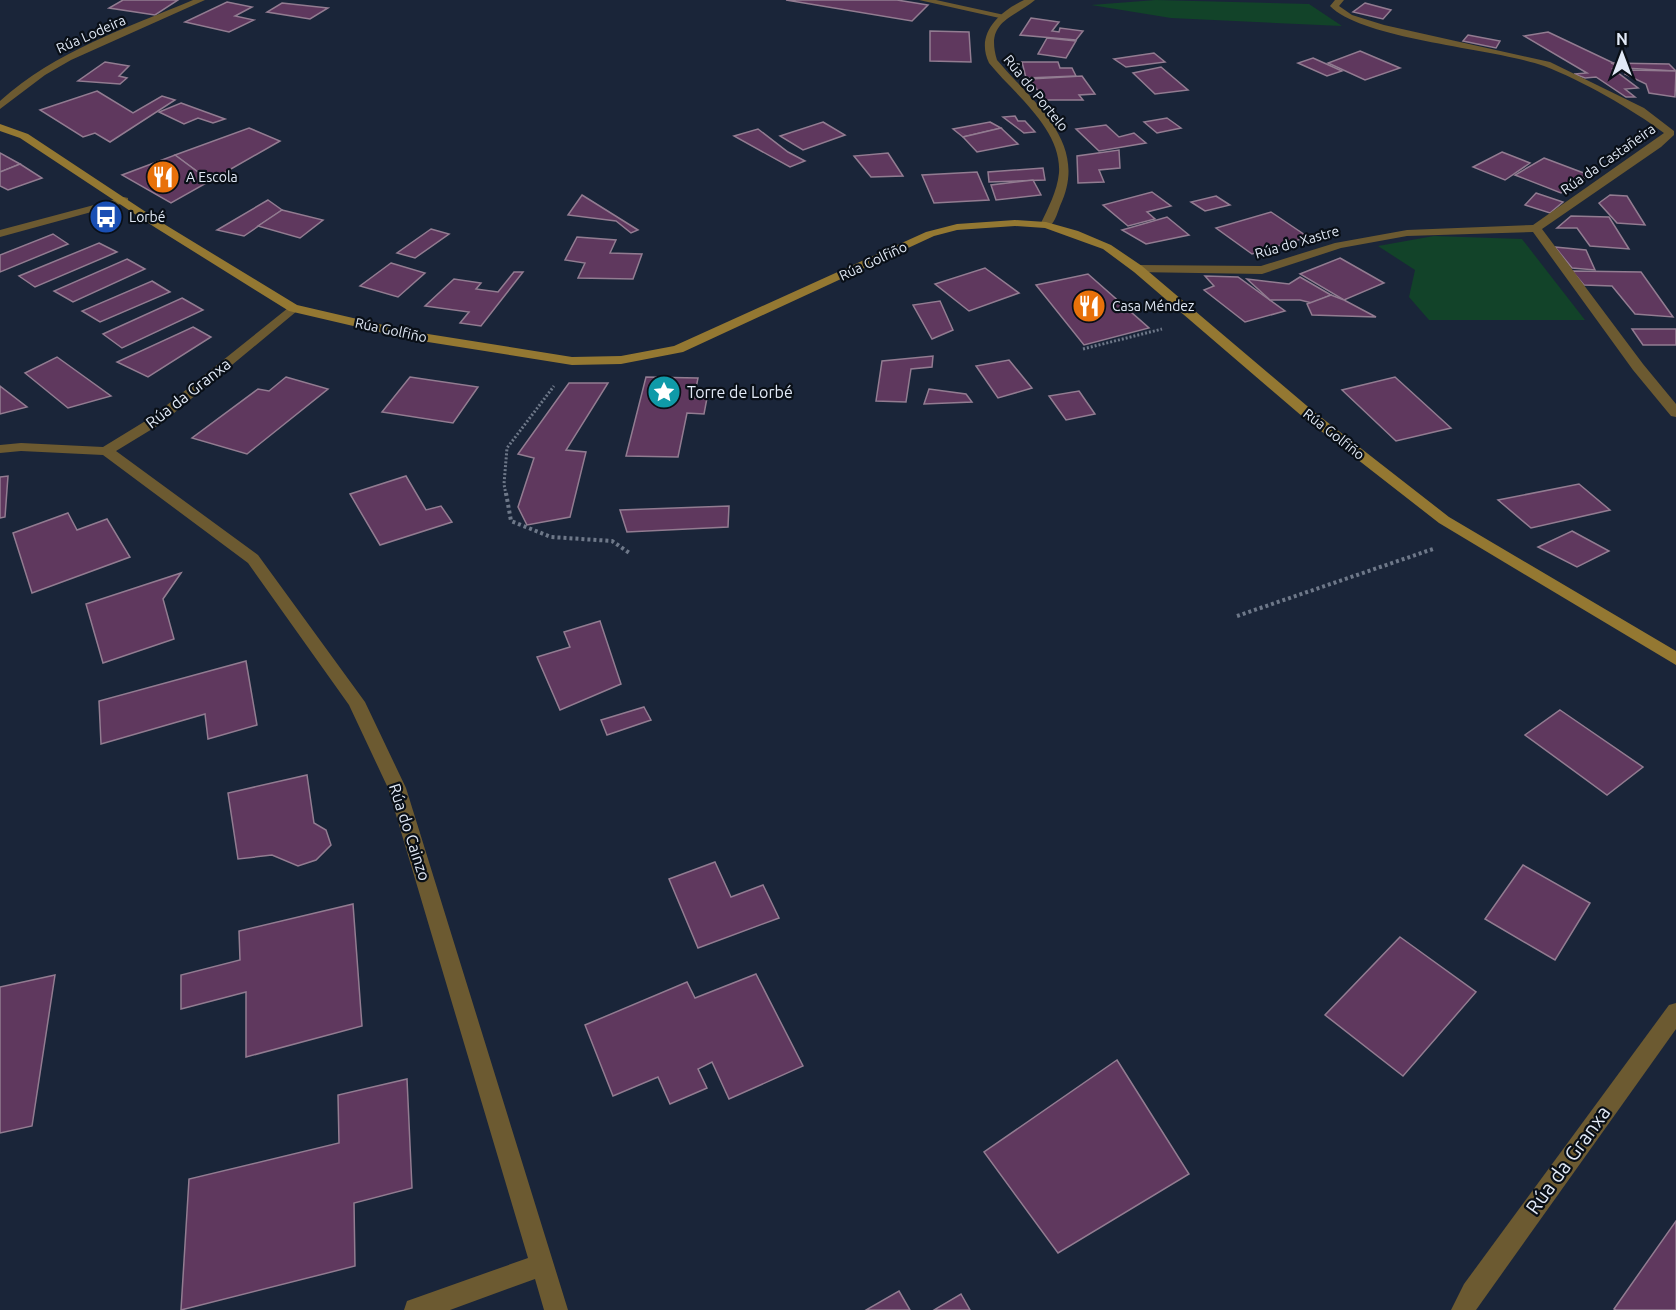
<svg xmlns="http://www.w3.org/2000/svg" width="1676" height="1310" font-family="Ubuntu,sans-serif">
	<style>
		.green { fill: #124329 }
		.building { fill: #5f385e; stroke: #927c91; stroke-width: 1.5 }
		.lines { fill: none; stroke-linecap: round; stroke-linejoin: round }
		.path-far1 { stroke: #6e7889; stroke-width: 3; stroke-dasharray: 2 2; stroke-linecap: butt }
		.path { stroke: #6e7889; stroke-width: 4; stroke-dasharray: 3 3; stroke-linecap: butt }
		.minor { fill: #6c5a31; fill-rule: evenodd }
		.tertiary { fill: #6c5a31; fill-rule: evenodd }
		.secondary { fill: #947832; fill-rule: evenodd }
		.labels { text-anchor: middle; stroke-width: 4.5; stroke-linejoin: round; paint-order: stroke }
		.far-street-label { font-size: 14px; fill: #e1e9f6; stroke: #090f17 }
		.far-poi-label { font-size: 14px; fill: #e1e9f6; stroke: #090f17; text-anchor: start }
		.poi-label { font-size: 16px; fill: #e1e9f6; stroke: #090f17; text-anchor: start }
		.street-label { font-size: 16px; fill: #e1e9f6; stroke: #090f17 }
		.near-street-label { font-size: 20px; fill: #e1e9f6; stroke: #090f17 }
	</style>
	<rect width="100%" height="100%" fill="#1a2539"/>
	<g class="green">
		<polygon points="1156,0 1309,4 1342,26 1171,18 1091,5"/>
		<polygon points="1434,236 1522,239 1585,320 1429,320 1409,297 1415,270 1378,246"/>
	</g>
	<g class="building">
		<polygon points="123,0 178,0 155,15 109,8"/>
		<polygon points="786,0 897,0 928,5 912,21"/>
		<polygon points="227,2 252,7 235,16 254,20 229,32 185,22"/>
		<polygon points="282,3 328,8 310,19 267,12"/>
		<polygon points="1365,3 1391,10 1383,19 1353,12"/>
		<polygon points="1031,18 1059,22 1052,31 1059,32 1060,28 1083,31 1076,40 1020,35"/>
		<polygon points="930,31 969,32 971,62 930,61"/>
		<polygon points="1548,32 1624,68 1613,69 1638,88 1625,89 1635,97 1626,97 1596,77 1585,78 1574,74 1587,73 1524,36"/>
		<polygon points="1468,35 1500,41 1496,48 1463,41"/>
		<polygon points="1047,38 1076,41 1066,58 1038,54"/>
		<polygon points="1360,51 1400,68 1365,80 1328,63"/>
		<polygon points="1154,53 1165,62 1126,67 1114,59"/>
		<polygon points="1313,58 1342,71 1327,76 1298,63"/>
		<polygon points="105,62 129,66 119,76 127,78 120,84 78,81"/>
		<polygon points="1022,62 1058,62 1060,68 1072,68 1076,76 1026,78"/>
		<polygon points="1611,63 1669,64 1676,71 1624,68"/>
		<polygon points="1161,67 1188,90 1155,94 1133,73"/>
		<polygon points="1628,70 1676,71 1675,97 1649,93 1646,84 1625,74"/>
		<polygon points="1082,76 1095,94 1079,95 1083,100 1044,100 1030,79"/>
		<polygon points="97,91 133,113 162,96 175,100 110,142 95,133 83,137 40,110"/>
		<polygon points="181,103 225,119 213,123 198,118 184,124 159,112"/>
		<polygon points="1015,116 1018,121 1025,121 1035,132 1024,133 1003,117"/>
		<polygon points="1167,118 1181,128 1157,133 1144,122"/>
		<polygon points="823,122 845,135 803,150 780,136"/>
		<polygon points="990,122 1001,128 963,137 953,129"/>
		<polygon points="1106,125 1119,137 1134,133 1146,143 1099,151 1076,129"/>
		<polygon points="249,128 280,141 210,181 175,155"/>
		<polygon points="1001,128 1018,144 977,152 963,137"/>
		<polygon points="758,129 788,152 805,161 790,167 734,136"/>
		<polygon points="1119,150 1120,168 1099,170 1104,182 1078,183 1077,156"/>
		<polygon points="1502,152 1530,163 1505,180 1473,167"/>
		<polygon points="0,153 20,164 0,172"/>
		<polygon points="888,153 903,176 871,177 854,156"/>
		<polygon points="175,155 210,181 171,203 122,175"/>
		<polygon points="1544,158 1589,175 1561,193 1515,175"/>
		<polygon points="20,164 42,178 8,190 0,186 0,172"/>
		<polygon points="1043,168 1045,180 989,182 988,172"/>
		<polygon points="977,172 989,200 934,203 922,175"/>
		<polygon points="1033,180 1041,195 996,200 991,185"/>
		<polygon points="1152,192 1171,206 1147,212 1155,219 1128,226 1103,205"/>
		<polygon points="1536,193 1563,202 1550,213 1525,205"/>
		<polygon points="582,195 638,230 631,233 616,221 568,215"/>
		<polygon points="1610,195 1627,196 1645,225 1617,223 1599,203"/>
		<polygon points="1216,196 1230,205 1205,211 1191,202"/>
		<polygon points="268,200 282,210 244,236 217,230"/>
		<polygon points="282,210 323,220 300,238 258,226"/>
		<polygon points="1271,212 1308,237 1252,254 1216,228"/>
		<polygon points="1571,216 1609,217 1629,249 1590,246 1577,228 1557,228"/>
		<polygon points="1167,217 1189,235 1146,244 1122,230"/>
		<polygon points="431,229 449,234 415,258 397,253"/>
		<polygon points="53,234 68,244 0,272 0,255"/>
		<polygon points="577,237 616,240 610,253 642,254 633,279 578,278 585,263 565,260"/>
		<polygon points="99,243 117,252 35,287 19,276"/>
		<polygon points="1555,247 1586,250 1595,270 1572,268"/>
		<polygon points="1340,258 1384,283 1344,300 1300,274"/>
		<polygon points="127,259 145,269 73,302 54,291"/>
		<polygon points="391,263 425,273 398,297 360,286"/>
		<polygon points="985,268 1019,293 969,311 935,284"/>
		<polygon points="1572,271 1641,272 1673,317 1635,314 1612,286 1584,285"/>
		<polygon points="514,272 523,272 481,326 460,323 469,312 425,306 454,279 481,283 476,289 498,292"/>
		<polygon points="1088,274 1149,328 1084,345 1036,285"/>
		<polygon points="1205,276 1238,277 1285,311 1245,322 1204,290 1214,286"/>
		<polygon points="1300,277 1331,295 1312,303 1300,300 1270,300 1247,279 1289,284"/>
		<polygon points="152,281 170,292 100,322 82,311"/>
		<polygon points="1331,295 1344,300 1376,317 1312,315 1307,304"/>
		<polygon points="182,298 203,310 122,348 103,334"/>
		<polygon points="940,301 953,330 932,339 913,305"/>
		<polygon points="193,327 211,337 148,377 117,362"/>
		<polygon points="1632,329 1676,329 1676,345 1643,345"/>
		<polygon points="933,356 932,367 911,369 906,402 876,401 882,361"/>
		<polygon points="57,357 111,396 68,408 25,373"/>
		<polygon points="1009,360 1032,388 998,398 976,366"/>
		<polygon points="286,377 328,389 247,454 192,438 258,389 269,391"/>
		<polygon points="410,377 478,387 453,423 382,412"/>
		<polygon points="646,377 698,378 694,398 707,398 704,414 687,413 678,457 626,456"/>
		<polygon points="1395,377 1451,428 1396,441 1342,390"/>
		<polygon points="569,383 608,383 566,450 586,452 570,517 527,525 518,507 534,458 518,454"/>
		<polygon points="0,386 27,407 0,414"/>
		<polygon points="929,389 966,394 972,402 924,404"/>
		<polygon points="1079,391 1095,414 1066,420 1049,396"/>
		<polygon points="8,476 5,517 0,518 0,477"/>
		<polygon points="406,476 426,510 441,506 452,522 380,545 350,494"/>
		<polygon points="1579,484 1610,510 1531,528 1498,500"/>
		<polygon points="729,506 728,527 627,532 620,510"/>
		<polygon points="68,513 77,530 107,519 130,557 32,593 13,533"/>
		<polygon points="1572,531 1609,551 1577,567 1538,547"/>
		<polygon points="181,573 163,599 174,639 103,663 86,604"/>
		<polygon points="600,621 621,684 560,710 537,657 570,647 564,632"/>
		<polygon points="246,661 257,725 208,739 205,714 101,744 99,701"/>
		<polygon points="644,707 651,720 607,735 601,720"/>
		<polygon points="1560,710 1643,767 1607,795 1525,735"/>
		<polygon points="307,775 314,823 326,830 331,845 316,860 298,866 272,855 238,859 228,793"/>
		<polygon points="715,862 731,897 763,885 779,918 698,948 669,879"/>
		<polygon points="1523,865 1590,903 1555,960 1485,919"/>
		<polygon points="353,904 362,1026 246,1057 246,992 181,1009 181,975 240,960 239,931"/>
		<polygon points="1400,937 1476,992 1403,1076 1325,1015"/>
		<polygon points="756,974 803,1066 729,1099 712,1062 698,1069 707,1088 670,1104 658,1077 613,1096 585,1025 687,982 695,998"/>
		<polygon points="55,975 32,1126 0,1133 0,987"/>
		<polygon points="1117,1060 1189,1174 1058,1253 984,1152"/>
		<polygon points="407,1079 412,1188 354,1203 355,1266 181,1310 189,1179 339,1143 338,1095"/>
		<polygon points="1676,1221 1676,1310 1616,1310 1614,1309"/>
		<polygon points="899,1291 910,1310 866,1310"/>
		<polygon points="961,1294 970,1310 934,1310"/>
	</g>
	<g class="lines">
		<g class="path-far1">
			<polyline points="1083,349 1162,329"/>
			<polyline points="506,495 504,484 507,448 554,386"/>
		</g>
		<g class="path">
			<polyline points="506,493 511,521 551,537 612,541 631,554"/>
			<polyline points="1237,616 1433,549"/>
		</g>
		<g class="minor">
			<path d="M193,0H205L71,60L45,75L0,109V101C55,51 127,28 193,0Z"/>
			<polygon points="919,0 936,0 1009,16 1004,19"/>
			<path d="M1335,0H1344L1339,6L1352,15L1384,25L1550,62L1644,108L1674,131V135L1661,147L1542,229L1643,364L1676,404V417L1671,416L1633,370L1533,232L1407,236L1341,248L1262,274L1134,272V266L1138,265L1261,266L1335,243L1407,230L1533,225L1664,133C1632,109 1581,80 1544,66C1494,48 1363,40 1330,6Z"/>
			<polygon points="124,197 128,198 128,202 0,237 0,230"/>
			<polygon points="293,304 297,305 297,311 162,423 116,451 258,555 365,702 406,788 568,1310 544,1310 535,1279 450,1310 404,1310 407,1301 528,1258 388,788 349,705 248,563 103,455 21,451 0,453 0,445 21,443 103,447 152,417"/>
			<polygon points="1676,1003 1676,1029 1476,1310 1451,1310 1464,1284 1669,1005"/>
		</g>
		<path class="tertiary" d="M1024,0H1035C1012,19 985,21 997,60C1034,104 1090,143 1060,206C1057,214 1054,226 1046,228L1040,225C1048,208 1057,192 1059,173C1062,129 1014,94 989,63C975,34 999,12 1024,0Z"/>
		<polygon class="secondary" points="0,124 28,134 164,224 297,305 409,331 572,357 621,356 674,346 926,232 957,224 1015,220 1046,222 1078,231 1111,245 1142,266 1313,411 1449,517 1676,651 1676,665 1439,523 1303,417 1134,272 1103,249 1045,228 1015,226 957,230 934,236 683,352 621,364 572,365 409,339 289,311 156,228 20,138 0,131"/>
	</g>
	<defs>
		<symbol id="restaurant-disc" viewBox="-11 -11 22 22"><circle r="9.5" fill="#e8710a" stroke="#090f17"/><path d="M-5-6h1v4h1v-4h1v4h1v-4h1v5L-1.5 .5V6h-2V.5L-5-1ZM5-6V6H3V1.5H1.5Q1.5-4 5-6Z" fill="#fff"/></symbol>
		<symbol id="bus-disc" viewBox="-11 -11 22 22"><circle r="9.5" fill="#1a4fb4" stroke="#090f17"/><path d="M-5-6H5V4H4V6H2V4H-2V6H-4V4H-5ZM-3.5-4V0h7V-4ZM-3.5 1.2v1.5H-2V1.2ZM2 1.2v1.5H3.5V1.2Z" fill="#fff"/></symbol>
		<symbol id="sight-disc" viewBox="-11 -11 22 22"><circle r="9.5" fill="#0f9aa8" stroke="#090f17"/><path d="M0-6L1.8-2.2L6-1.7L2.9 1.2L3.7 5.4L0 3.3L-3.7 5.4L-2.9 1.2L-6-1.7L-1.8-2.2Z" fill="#fff"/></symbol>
	</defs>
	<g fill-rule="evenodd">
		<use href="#restaurant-disc" x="144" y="158" width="38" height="38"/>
		<use href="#bus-disc" x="87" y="198" width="38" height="38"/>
		<use href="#restaurant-disc" x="1070" y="287" width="38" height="38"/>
		<use href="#sight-disc" x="645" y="373" width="38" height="38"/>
	</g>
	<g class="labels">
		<g class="far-street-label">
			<text transform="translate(91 34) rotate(-24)" y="5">Rúa Lodeira</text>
			<text transform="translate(1036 93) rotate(51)" y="5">Rúa do Portelo</text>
			<text transform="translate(1608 159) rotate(-35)" y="5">Rúa da Castañeira</text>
			<text transform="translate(1297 242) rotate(-16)" y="5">Rúa do Xastre</text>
			<text transform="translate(873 261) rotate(-25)" y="5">Rúa Golfiño</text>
			<text transform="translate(391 330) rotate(12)" y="5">Rúa Golfiño</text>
			<text transform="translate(1334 434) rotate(38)" y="5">Rúa Golfiño</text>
		</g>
		<g class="far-poi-label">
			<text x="186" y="182">A Escola</text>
			<text x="129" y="222">Lorbé</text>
			<text x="1112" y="311">Casa Méndez</text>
		</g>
		<g class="poi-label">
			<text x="687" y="398">Torre de Lorbé</text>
		</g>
		<g class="street-label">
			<text transform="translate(188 393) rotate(-38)" y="6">Rúa da Granxa</text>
			<text transform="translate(410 832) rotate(72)" y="6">Rúa do Cainzo</text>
		</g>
		<g class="near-street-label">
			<text transform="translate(1568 1160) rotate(-54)" y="7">Rúa da Granxa</text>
		</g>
	</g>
	<g transform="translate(1622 54)" stroke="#090f17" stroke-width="4.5" paint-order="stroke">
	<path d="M0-4.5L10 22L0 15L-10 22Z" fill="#e1e9f6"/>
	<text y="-9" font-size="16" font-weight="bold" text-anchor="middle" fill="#e1e9f6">N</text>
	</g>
</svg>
